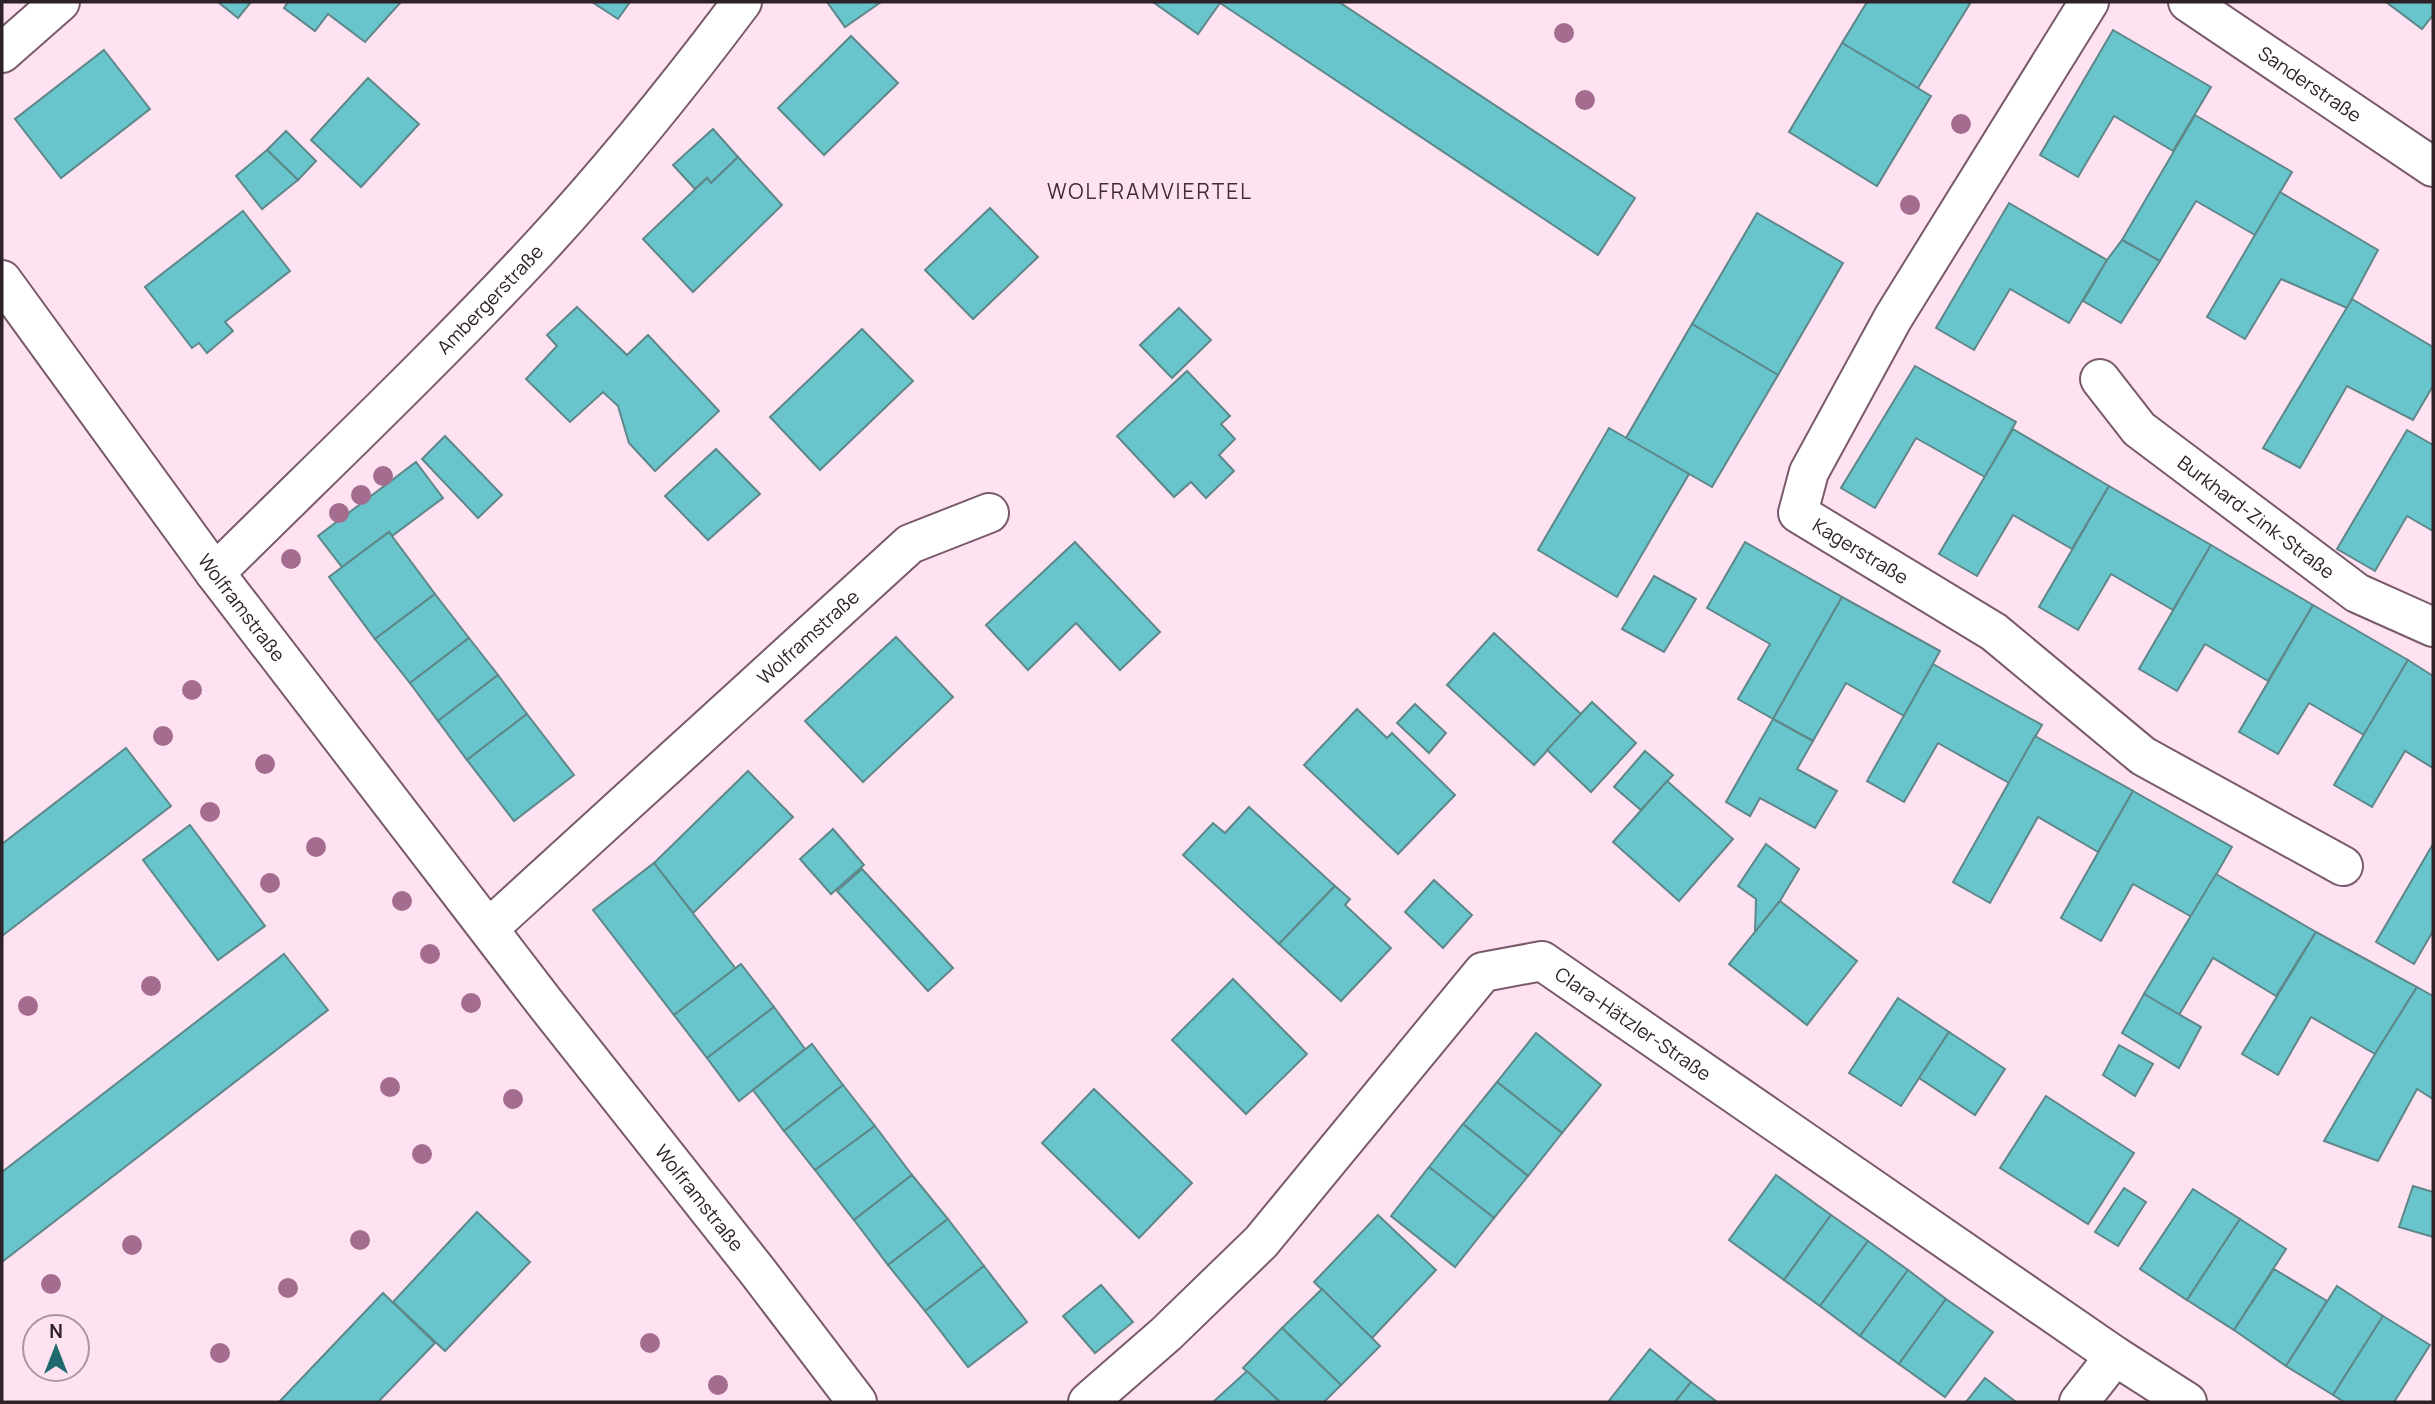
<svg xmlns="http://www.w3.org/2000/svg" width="2435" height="1404" font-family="Manrope,sans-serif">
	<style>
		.building { fill: #67c5cb; stroke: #5e878a; stroke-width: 2 }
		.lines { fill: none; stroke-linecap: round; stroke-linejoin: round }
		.street-casing { stroke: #785a6a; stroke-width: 42 }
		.street { stroke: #fff; stroke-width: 38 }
		.tree { fill: #a46d8f }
		.labels { text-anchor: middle; stroke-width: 7; stroke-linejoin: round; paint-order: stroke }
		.street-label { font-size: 19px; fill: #2e2128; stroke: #ffe2f1 }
		.neighbourhood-label { font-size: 21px; letter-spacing: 2px; fill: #432837; stroke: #ffe2f1 }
	</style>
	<rect width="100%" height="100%" fill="#ffe2f1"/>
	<g class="building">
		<polygon points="218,2 251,2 238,18"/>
		<polygon points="288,2 401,2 365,42 328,14 315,31 284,8"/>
		<polygon points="592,2 630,2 618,19"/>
		<polygon points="827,2 881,2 845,27"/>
		<polygon points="1153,2 1339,2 1635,198 1598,255 1220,3 1198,34"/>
		<polygon points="1867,2 1971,2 1918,88 1842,43"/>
		<polygon points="2386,2 2433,2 2433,15 2422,29"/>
		<polygon points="2113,30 2211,87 2173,151 2114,116 2078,177 2040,155"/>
		<polygon points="851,36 898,83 824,155 778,108"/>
		<polygon points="1842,43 1931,96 1877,186 1789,132"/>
		<polygon points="104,50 150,109 61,178 15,119"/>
		<polygon points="368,78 419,124 361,187 311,140"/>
		<polygon points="2195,115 2292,172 2255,235 2196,201 2160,261 2122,240"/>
		<polygon points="713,129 738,157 711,183 707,178 695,189 673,165"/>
		<polygon points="286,131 316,161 298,180 267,150"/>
		<polygon points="267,150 298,180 262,209 236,176"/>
		<polygon points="738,157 782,205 693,292 643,239 707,178 711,183"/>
		<polygon points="2280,192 2378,250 2347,308 2281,279 2245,339 2207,317"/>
		<polygon points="2009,203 2107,260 2069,323 2010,289 1974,350 1936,328"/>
		<polygon points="990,208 1038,257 973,319 925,270"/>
		<polygon points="243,211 290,271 225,322 233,331 207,353 199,343 192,348 145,287"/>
		<polygon points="1757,213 1843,263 1778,375 1692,324"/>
		<polygon points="2122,240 2160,261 2121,323 2083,301 2107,260"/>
		<polygon points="2352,299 2433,347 2433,386 2413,420 2347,386 2300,468 2263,448"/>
		<polygon points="577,307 627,355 648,335 719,411 655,471 629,443 618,406 603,392 570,422 526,379 557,346 547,335"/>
		<polygon points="1179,308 1211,340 1172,378 1140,345"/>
		<polygon points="1692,324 1778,375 1712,487 1626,438"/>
		<polygon points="862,329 913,381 820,470 770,417"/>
		<polygon points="1915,366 2016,422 1985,477 1916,438 1875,508 1841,488"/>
		<polygon points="1187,371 1230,416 1221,424 1235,439 1219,455 1234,471 1206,498 1191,482 1174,497 1117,436"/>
		<polygon points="1609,428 1689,474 1617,597 1538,550"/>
		<polygon points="2013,429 2109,486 2072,549 2013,515 1977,576 1939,554"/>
		<polygon points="2407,430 2433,445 2433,531 2407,516 2375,571 2337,549"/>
		<polygon points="445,436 502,495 478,518 422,459"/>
		<polygon points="716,449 760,494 708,540 665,496"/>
		<polygon points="416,462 443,498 392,536 389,532 342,567 318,536"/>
		<polygon points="2109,486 2211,545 2173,610 2111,574 2078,630 2039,607"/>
		<polygon points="389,532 435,594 375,639 329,577"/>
		<polygon points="1075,542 1160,632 1120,670 1076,623 1028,670 986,625"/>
		<polygon points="1745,542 1842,597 1773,719 1738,699 1770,644 1707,608"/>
		<polygon points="2211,545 2313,605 2268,681 2205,644 2177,691 2139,669"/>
		<polygon points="1654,576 1696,599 1664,652 1622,629"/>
		<polygon points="435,594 469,638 410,683 375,639"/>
		<polygon points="1842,597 1940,651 1904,716 1846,683 1813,741 1773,719"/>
		<polygon points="2313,605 2408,660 2364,735 2309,703 2278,754 2239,732"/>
		<polygon points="1494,633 1581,714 1534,765 1447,685"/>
		<polygon points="896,637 953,697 863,782 805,721"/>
		<polygon points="469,638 498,675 438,721 410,683"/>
		<polygon points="2408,660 2433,676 2433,768 2405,751 2372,807 2334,785"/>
		<polygon points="1933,664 2042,725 2009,783 1938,743 1904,802 1867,781"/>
		<polygon points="498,675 527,714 467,760 438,721"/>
		<polygon points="1592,702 1636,743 1591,792 1547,750"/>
		<polygon points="1415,704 1446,733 1429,753 1397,723"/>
		<polygon points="1357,709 1387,738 1392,733 1455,795 1398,854 1304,765"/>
		<polygon points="527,714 574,775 514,821 467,760"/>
		<polygon points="1773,719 1813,741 1797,769 1837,791 1815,828 1760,798 1750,816 1726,802"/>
		<polygon points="2035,736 2133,791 2098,852 2038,817 1990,903 1953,882"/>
		<polygon points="126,748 171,806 2,936 2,844"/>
		<polygon points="1645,751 1673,775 1641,810 1614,787"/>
		<polygon points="748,771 793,817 693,913 654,863"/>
		<polygon points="1667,781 1733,839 1679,901 1613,842"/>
		<polygon points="2133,791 2232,847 2192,917 2133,884 2101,941 2061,918"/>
		<polygon points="1249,807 1335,886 1279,944 1183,855 1213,823 1225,833"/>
		<polygon points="190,825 265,926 218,960 143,860"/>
		<polygon points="833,829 864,865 831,894 800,859"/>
		<polygon points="1766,844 1799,869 1780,901 1755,932 1756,899 1738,886"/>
		<polygon points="2433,844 2433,931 2414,964 2376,942"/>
		<polygon points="654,863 736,969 674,1015 593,910"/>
		<polygon points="862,869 953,968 928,991 837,891"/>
		<polygon points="2216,874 2316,932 2276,996 2213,958 2179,1015 2144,994"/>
		<polygon points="1434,880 1472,915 1443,948 1405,912"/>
		<polygon points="1335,886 1350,899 1345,905 1391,948 1341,1001 1279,944"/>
		<polygon points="1780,901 1857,961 1807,1025 1729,964"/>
		<polygon points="2316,932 2417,987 2375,1054 2311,1017 2278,1075 2242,1054"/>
		<polygon points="284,954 328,1010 2,1262 2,1172"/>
		<polygon points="741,964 774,1007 707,1058 674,1015"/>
		<polygon points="1233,979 1307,1054 1246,1114 1172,1040"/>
		<polygon points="2417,987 2433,996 2433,1099 2417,1089 2378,1161 2324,1141 2375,1054"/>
		<polygon points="2144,994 2201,1027 2179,1068 2122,1033"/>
		<polygon points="1898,998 1949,1032 1901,1106 1849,1073"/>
		<polygon points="774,1007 805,1049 739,1101 707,1058"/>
		<polygon points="1949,1032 2005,1069 1975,1115 1919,1078"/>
		<polygon points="1536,1033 1601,1085 1562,1133 1497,1082"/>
		<polygon points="812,1044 843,1085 784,1131 753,1090"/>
		<polygon points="2119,1045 2153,1064 2135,1096 2103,1075"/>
		<polygon points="1497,1082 1562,1133 1528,1176 1463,1124"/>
		<polygon points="843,1085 875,1126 815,1170 784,1131"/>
		<polygon points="1094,1089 1192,1183 1139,1238 1042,1143"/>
		<polygon points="2046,1096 2134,1153 2088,1224 2000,1168"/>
		<polygon points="1463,1124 1528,1176 1494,1218 1429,1167"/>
		<polygon points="875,1126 912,1175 854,1220 815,1170"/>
		<polygon points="1429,1167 1494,1218 1455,1267 1391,1216"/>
		<polygon points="912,1175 948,1219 888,1265 854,1220"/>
		<polygon points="1776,1175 1831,1215 1784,1280 1729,1240"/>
		<polygon points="2413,1186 2433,1192 2433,1237 2399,1227"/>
		<polygon points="2124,1188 2146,1202 2118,1246 2095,1232"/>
		<polygon points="2193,1189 2240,1219 2187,1300 2140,1269"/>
		<polygon points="477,1212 530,1262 445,1351 393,1302"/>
		<polygon points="1378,1215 1436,1270 1372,1338 1314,1282"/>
		<polygon points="1831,1215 1868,1241 1820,1306 1784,1280"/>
		<polygon points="948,1219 984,1266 925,1311 888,1265"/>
		<polygon points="2240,1219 2286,1249 2234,1330 2187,1300"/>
		<polygon points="1868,1241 1908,1270 1860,1336 1820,1306"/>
		<polygon points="984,1266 1027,1322 968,1367 925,1311"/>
		<polygon points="2274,1269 2327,1301 2286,1366 2234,1330"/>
		<polygon points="1908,1270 1946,1299 1899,1364 1860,1336"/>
		<polygon points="1101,1285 1133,1322 1095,1353 1063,1316"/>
		<polygon points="2337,1286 2383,1316 2333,1395 2286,1366"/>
		<polygon points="1322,1289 1380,1346 1341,1385 1282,1328"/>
		<polygon points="383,1293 435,1343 378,1402 279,1402"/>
		<polygon points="1946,1299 1993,1332 1945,1397 1899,1364"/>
		<polygon points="2383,1316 2430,1345 2394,1402 2344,1402 2333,1395"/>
		<polygon points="1282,1328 1341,1385 1324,1402 1280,1402 1243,1368"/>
		<polygon points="1650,1349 1691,1382 1675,1402 1608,1402"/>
		<polygon points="1247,1371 1280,1402 1213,1402"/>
		<polygon points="1985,1378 2016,1402 1966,1402"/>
		<polygon points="1691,1382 1717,1402 1675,1402"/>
	</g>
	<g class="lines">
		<defs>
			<g id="street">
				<path id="s1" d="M2089,2L1893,318L1809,472L1798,513L1994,632L2143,756L2343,866"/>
				<path id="s2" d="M2188,2L2433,167"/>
				<polyline points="2,53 60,2"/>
				<path id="s3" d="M2,280L215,573L545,1003L758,1272L857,1402"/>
				<path id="s4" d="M2100,379L2139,429L2357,593L2433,627"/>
				<path id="s5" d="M215,573C324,465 436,359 540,247C612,169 679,86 742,2"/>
				<path id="s6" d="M489,928L910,544L989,513"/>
				<path id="s7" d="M1088,1402L1166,1334L1261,1242L1483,972L1542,961L2115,1356L2187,1402"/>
				<polyline points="2079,1402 2115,1356"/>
			</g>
		</defs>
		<use href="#street" class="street-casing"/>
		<use href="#street" class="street"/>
	</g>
	<g class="tree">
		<circle cx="1564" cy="33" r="10"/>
		<circle cx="1585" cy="100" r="10"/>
		<circle cx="1961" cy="124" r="10"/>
		<circle cx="1910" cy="205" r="10"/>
		<circle cx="383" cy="476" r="10"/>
		<circle cx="361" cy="495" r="10"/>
		<circle cx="339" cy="513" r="10"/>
		<circle cx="291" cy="559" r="10"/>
		<circle cx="192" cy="690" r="10"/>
		<circle cx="163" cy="736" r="10"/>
		<circle cx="265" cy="764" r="10"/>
		<circle cx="210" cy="812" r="10"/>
		<circle cx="316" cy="847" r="10"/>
		<circle cx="270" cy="883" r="10"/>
		<circle cx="402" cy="901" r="10"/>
		<circle cx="430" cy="954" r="10"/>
		<circle cx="151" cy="986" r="10"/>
		<circle cx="471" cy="1003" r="10"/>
		<circle cx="28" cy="1006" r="10"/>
		<circle cx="390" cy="1087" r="10"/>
		<circle cx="513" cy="1099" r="10"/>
		<circle cx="422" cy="1154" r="10"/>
		<circle cx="360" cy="1240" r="10"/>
		<circle cx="132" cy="1245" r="10"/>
		<circle cx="51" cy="1284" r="10"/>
		<circle cx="288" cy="1288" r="10"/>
		<circle cx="650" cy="1343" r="10"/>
		<circle cx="220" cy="1353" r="10"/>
		<circle cx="718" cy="1385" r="10"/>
	</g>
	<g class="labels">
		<g class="street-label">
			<text dy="7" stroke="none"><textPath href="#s2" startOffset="147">Sanderstraße</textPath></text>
			<text dy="7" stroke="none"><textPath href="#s5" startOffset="388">Ambergerstraße</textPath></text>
			<text dy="7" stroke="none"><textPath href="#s4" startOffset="210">Burkhard-Zink-Straße</textPath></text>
			<text dy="7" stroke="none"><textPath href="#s1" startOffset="663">Kagerstraße</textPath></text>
			<text dy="7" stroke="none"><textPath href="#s3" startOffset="406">Wolframstraße</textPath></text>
			<text dy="7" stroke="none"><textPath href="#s6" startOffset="432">Wolframstraße</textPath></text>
			<text dy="7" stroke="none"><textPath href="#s7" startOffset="756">Clara-Hätzler-Straße</textPath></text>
			<text dy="7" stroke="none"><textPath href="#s3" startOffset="1153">Wolframstraße</textPath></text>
		</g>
		<g class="neighbourhood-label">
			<text x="1150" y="199">WOLFRAMVIERTEL</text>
		</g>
	</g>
	<rect width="2435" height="1404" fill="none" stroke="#2e2128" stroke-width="7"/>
	<g transform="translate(56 1348)"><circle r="33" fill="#ffe2f1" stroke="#ab95a1" stroke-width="2"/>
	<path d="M0-5L12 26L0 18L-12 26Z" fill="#1e6a6f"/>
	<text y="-10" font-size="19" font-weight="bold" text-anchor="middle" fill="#2e2128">N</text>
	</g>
</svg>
